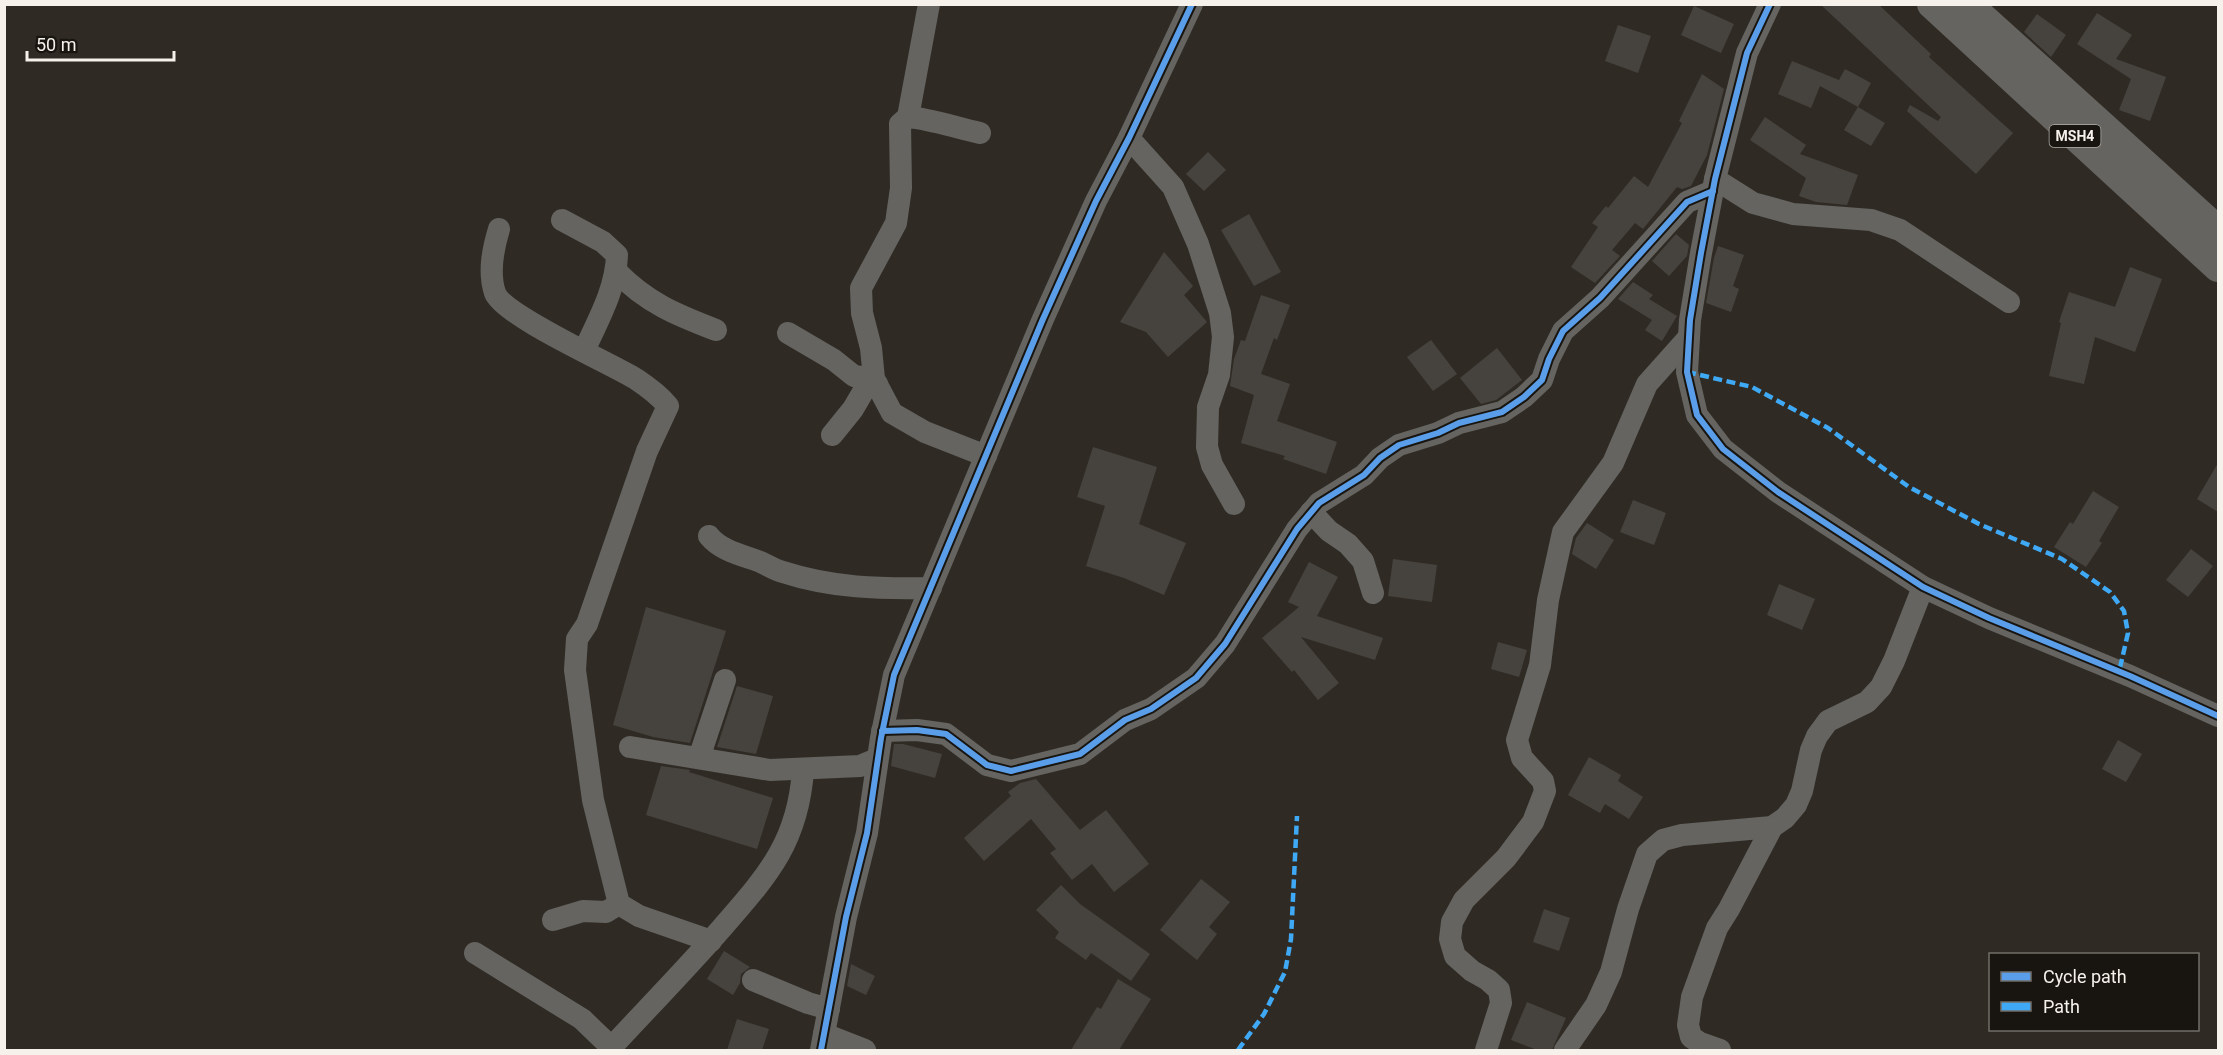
<svg xmlns="http://www.w3.org/2000/svg" width="2223" height="1055" font-family="Roboto,sans-serif">
	<style>
		.building { fill: #46423d }
		.lines { fill: none; stroke-linecap: round; stroke-linejoin: round }
		.minor { stroke: #656460; stroke-width: 22 }
		.major { stroke: #666460; stroke-width: 30 }
		.quiet { stroke: #3fa9f5; stroke-width: 4.5; stroke-dasharray: 9 4.5; stroke-linecap: butt }
		.cycleway-casing { stroke: #181510; stroke-width: 10 }
		.cycleway { stroke: #5a9eea; stroke-width: 6 }
		.labels { text-anchor: middle; stroke-width: 6; stroke-linejoin: round; paint-order: stroke }
		.shield { fill: #181510; stroke: #b3afa9; stroke-width: 1.5 }
		.shield-label { font-size: 14px; font-weight: bold; fill: #f6f1ea }
	</style>
	<rect width="100%" height="100%" fill="#2f2b24"/>
	<g class="building">
		<polygon points="1820,4 1878,4 1931,54 1929,57 2013,133 1976,174 1907,111 1910,105 1938,121 1941,117"/>
		<polygon points="1694,6 1734,24 1721,53 1681,35"/>
		<polygon points="2097,13 2132,35 2116,59 2166,77 2150,121 2119,110 2131,79 2077,44"/>
		<polygon points="2037,14 2066,35 2051,57 2024,32"/>
		<polygon points="1618,25 1651,36 1638,73 1605,61"/>
		<polygon points="1792,61 1839,80 1845,69 1871,83 1858,107 1820,86 1811,108 1778,94"/>
		<polygon points="1702,74 1724,89 1707,155 1691,186 1682,189 1677,187 1643,229 1635,223 1612,250 1620,256 1595,283 1571,267 1598,227 1592,223 1606,206 1608,208 1634,176 1648,187 1682,123 1679,121"/>
		<polygon points="1858,107 1885,123 1871,146 1844,130"/>
		<polygon points="1765,117 1806,145 1800,154 1858,175 1847,205 1816,202 1799,196 1806,178 1750,140"/>
		<polygon points="1208,152 1226,170 1204,191 1186,174"/>
		<polygon points="1249,214 1281,272 1254,286 1221,230"/>
		<polygon points="1676,234 1689,245 1687,256 1669,276 1652,261"/>
		<polygon points="1718,246 1744,255 1733,286 1739,289 1731,312 1706,303 1714,258"/>
		<polygon points="1164,252 1193,286 1184,295 1207,322 1168,357 1146,332 1120,322"/>
		<polygon points="2130,267 2162,279 2135,352 2095,337 2084,384 2049,376 2061,323 2059,322 2069,292 2115,307"/>
		<polygon points="1633,282 1653,295 1649,299 1677,316 1662,341 1645,330 1652,320 1618,299"/>
		<polygon points="1261,295 1290,305 1277,340 1274,338 1261,374 1290,384 1277,421 1337,442 1326,474 1283,459 1285,456 1241,443 1254,395 1230,386 1234,359 1241,340 1245,341"/>
		<polygon points="1431,340 1457,374 1433,391 1407,357"/>
		<polygon points="1497,348 1522,380 1496,400 1481,404 1460,378"/>
		<polygon points="1093,447 1157,467 1139,524 1186,543 1164,595 1124,578 1086,566 1105,506 1077,497"/>
		<polygon points="2218,463 2218,512 2197,499"/>
		<polygon points="2093,491 2119,507 2099,541 2102,543 2086,567 2054,547 2070,522 2073,524"/>
		<polygon points="1633,500 1666,513 1654,545 1620,532"/>
		<polygon points="1587,523 1614,540 1596,569 1572,554 1576,538"/>
		<polygon points="2191,549 2213,566 2188,597 2166,580"/>
		<polygon points="1393,559 1437,565 1432,602 1388,596"/>
		<polygon points="1309,562 1338,577 1317,616 1383,638 1375,660 1301,637 1339,683 1318,700 1294,670 1292,672 1262,638 1299,607 1288,602"/>
		<polygon points="1779,584 1815,599 1802,630 1767,615"/>
		<polygon points="646,607 726,631 690,743 653,737 613,725"/>
		<polygon points="1498,642 1527,650 1519,677 1491,669"/>
		<polygon points="737,686 773,696 756,754 717,747"/>
		<polygon points="2118,740 2142,754 2126,782 2102,769"/>
		<polygon points="894,744 903,744 942,754 935,778 891,766"/>
		<polygon points="1589,757 1621,775 1618,781 1643,797 1629,819 1605,804 1600,813 1568,795"/>
		<polygon points="661,766 690,770 689,772 773,798 757,849 646,815"/>
		<polygon points="1036,779 1080,830 1106,810 1149,864 1114,892 1092,864 1072,880 1050,853 1056,849 1031,819 984,861 964,838 1011,796 1008,792 1020,783"/>
		<polygon points="1201,879 1230,902 1209,927 1217,934 1197,960 1160,930"/>
		<polygon points="1061,885 1080,904 1150,954 1131,981 1091,953 1086,960 1055,938 1059,932 1036,910"/>
		<polygon points="1544,909 1570,918 1559,951 1533,942"/>
		<polygon points="724,951 750,967 741,974 740,983 733,995 707,979"/>
		<polygon points="851,964 875,976 866,995 847,986"/>
		<polygon points="1118,979 1151,999 1119,1050 1071,1050 1097,1007 1101,1009"/>
		<polygon points="1527,1002 1566,1018 1552,1050 1537,1050 1511,1040"/>
		<polygon points="737,1019 769,1029 762,1050 727,1050"/>
	</g>
	<g class="lines">
		<g class="minor">
			<polyline points="1770,4 1747,53 1715,179 1701,253 1690,320 1687,372 1697,415 1723,449 1778,492 1923,587 1989,618 2130,676 2218,716"/>
			<polyline points="908,117 929,4"/>
			<path d="M980,133C956,128 932,119 908,117L900,124L901,188L896,223L861,288L862,313L871,348L874,379L892,413L925,432L986,456"/>
			<polyline points="1129,138 1173,187 1198,244 1220,313 1223,337 1219,375 1208,407 1207,447 1212,465 1234,504"/>
			<polyline points="1715,179 1753,203 1793,214 1871,220 1900,230 2009,302"/>
			<path d="M562,220L603,242L617,255C616,289 598,320 584,351"/>
			<path d="M499,229C493,249 488,272 495,293C504,316 610,363 636,379C648,387 659,395 668,406L647,451L587,624L577,639L575,670L593,800L619,904L639,916L711,941"/>
			<path d="M617,272C647,303 677,315 716,330"/>
			<polyline points="788,333 834,360 854,376 874,379"/>
			<polyline points="832,435 853,409 867,385 877,384"/>
			<polyline points="1311,512 1329,531 1348,544 1363,561 1373,593"/>
			<path d="M709,536C720,550 741,555 758,561C766,564 774,570 783,572C832,588 880,589 931,588"/>
			<polyline points="882,731 917,730 946,734 987,765 1011,771 1080,754 1125,720 1151,709 1196,678 1225,644 1297,529 1319,503 1364,475 1380,458 1399,445 1438,433 1459,423 1502,412 1524,397 1542,380 1549,359 1563,331 1600,298 1687,202 1713,191"/>
			<polyline points="630,747 770,770 860,766 877,759"/>
			<polyline points="699,758 725,680"/>
			<polyline points="553,920 583,911 606,912 619,904"/>
			<polyline points="475,953 582,1019 612,1048"/>
			<polyline points="753,980 808,1003 829,1009"/>
			<polyline points="824,1034 865,1050"/>
			<path d="M609,1050C646,1010 685,970 721,929C767,876 798,843 803,770"/>
			<polyline points="821,1050 846,917 867,833 881,738 894,675 1043,319 1096,201 1129,138 1192,4"/>
			<polyline points="1486,1050 1501,1003 1499,990 1488,980 1472,971 1455,956 1450,939 1452,922 1464,900 1506,858 1533,822 1545,791 1543,781 1522,758 1517,740 1540,665 1548,600 1563,532 1613,463 1647,384 1689,337"/>
			<polyline points="1565,1050 1596,1005 1611,972 1628,909 1647,854 1663,840 1682,835 1772,827 1785,818 1796,805 1802,791 1811,750 1817,736 1828,721 1867,702 1881,687 1894,661 1923,587"/>
			<polyline points="1720,1050 1700,1043 1691,1037 1688,1025 1692,997 1717,928 1729,909 1772,827"/>
		</g>
		<g class="major">
			<polyline points="1932,4 2218,267"/>
			<polyline points="1967,4 2218,231"/>
		</g>
		<g class="quiet">
			<polyline points="1687,372 1752,387 1828,428 1909,487 1979,524 2062,559 2110,592 2124,611 2128,633 2119,672"/>
			<polyline points="1238,1050 1264,1014 1285,972 1291,939 1297,816"/>
		</g>
		<defs>
			<g id="cycleway">
				<polyline points="1770,4 1747,53 1715,179 1701,253 1690,320 1687,372 1697,415 1723,449 1778,492 1923,587 1989,618 2130,676 2218,716"/>
				<polyline points="882,731 917,730 946,734 987,765 1011,771 1080,754 1125,720 1151,709 1196,678 1225,644 1297,529 1319,503 1364,475 1380,458 1399,445 1438,433 1459,423 1502,412 1524,397 1542,380 1549,359 1563,331 1600,298 1687,202 1713,191"/>
				<polyline points="821,1050 846,917 867,833 881,738 894,675 1043,319 1096,201 1129,138 1192,4"/>
			</g>
		</defs>
		<use href="#cycleway" class="cycleway-casing"/>
		<use href="#cycleway" class="cycleway"/>
	</g>
	<g class="labels">
		<rect class="shield" x="2049.5" y="125" width="51" height="22" rx="4.5"/>
		<g class="shield-label">
			<text x="2075" y="141">MSH4</text>
		</g>
	</g>
	<rect width="2223" height="1055" fill="none" stroke="#f6f1ea" stroke-width="12"/>
	<rect x="1989" y="953" width="210" height="78" fill="#181510" stroke="#716d67" stroke-width="1.5"/>
	<rect x="2001" y="972" width="30" height="9" fill="#5a9eea" stroke="#716d67" stroke-width="1.5"/>
	<text x="2043" y="983" font-size="18" fill="#f6f1ea">Cycle path</text>
	<rect x="2001" y="1002" width="30" height="9" fill="#3fa9f5" stroke="#716d67" stroke-width="1.5"/>
	<text x="2043" y="1013" font-size="18" fill="#f6f1ea">Path</text>
	<path d="M27 51v9h147v-9" fill="none" stroke="#f6f1ea" stroke-width="3"/>
	<text x="36" y="51" font-size="18" fill="#f6f1ea" stroke="#181510" stroke-width="4.5" paint-order="stroke">50 m</text>
</svg>
